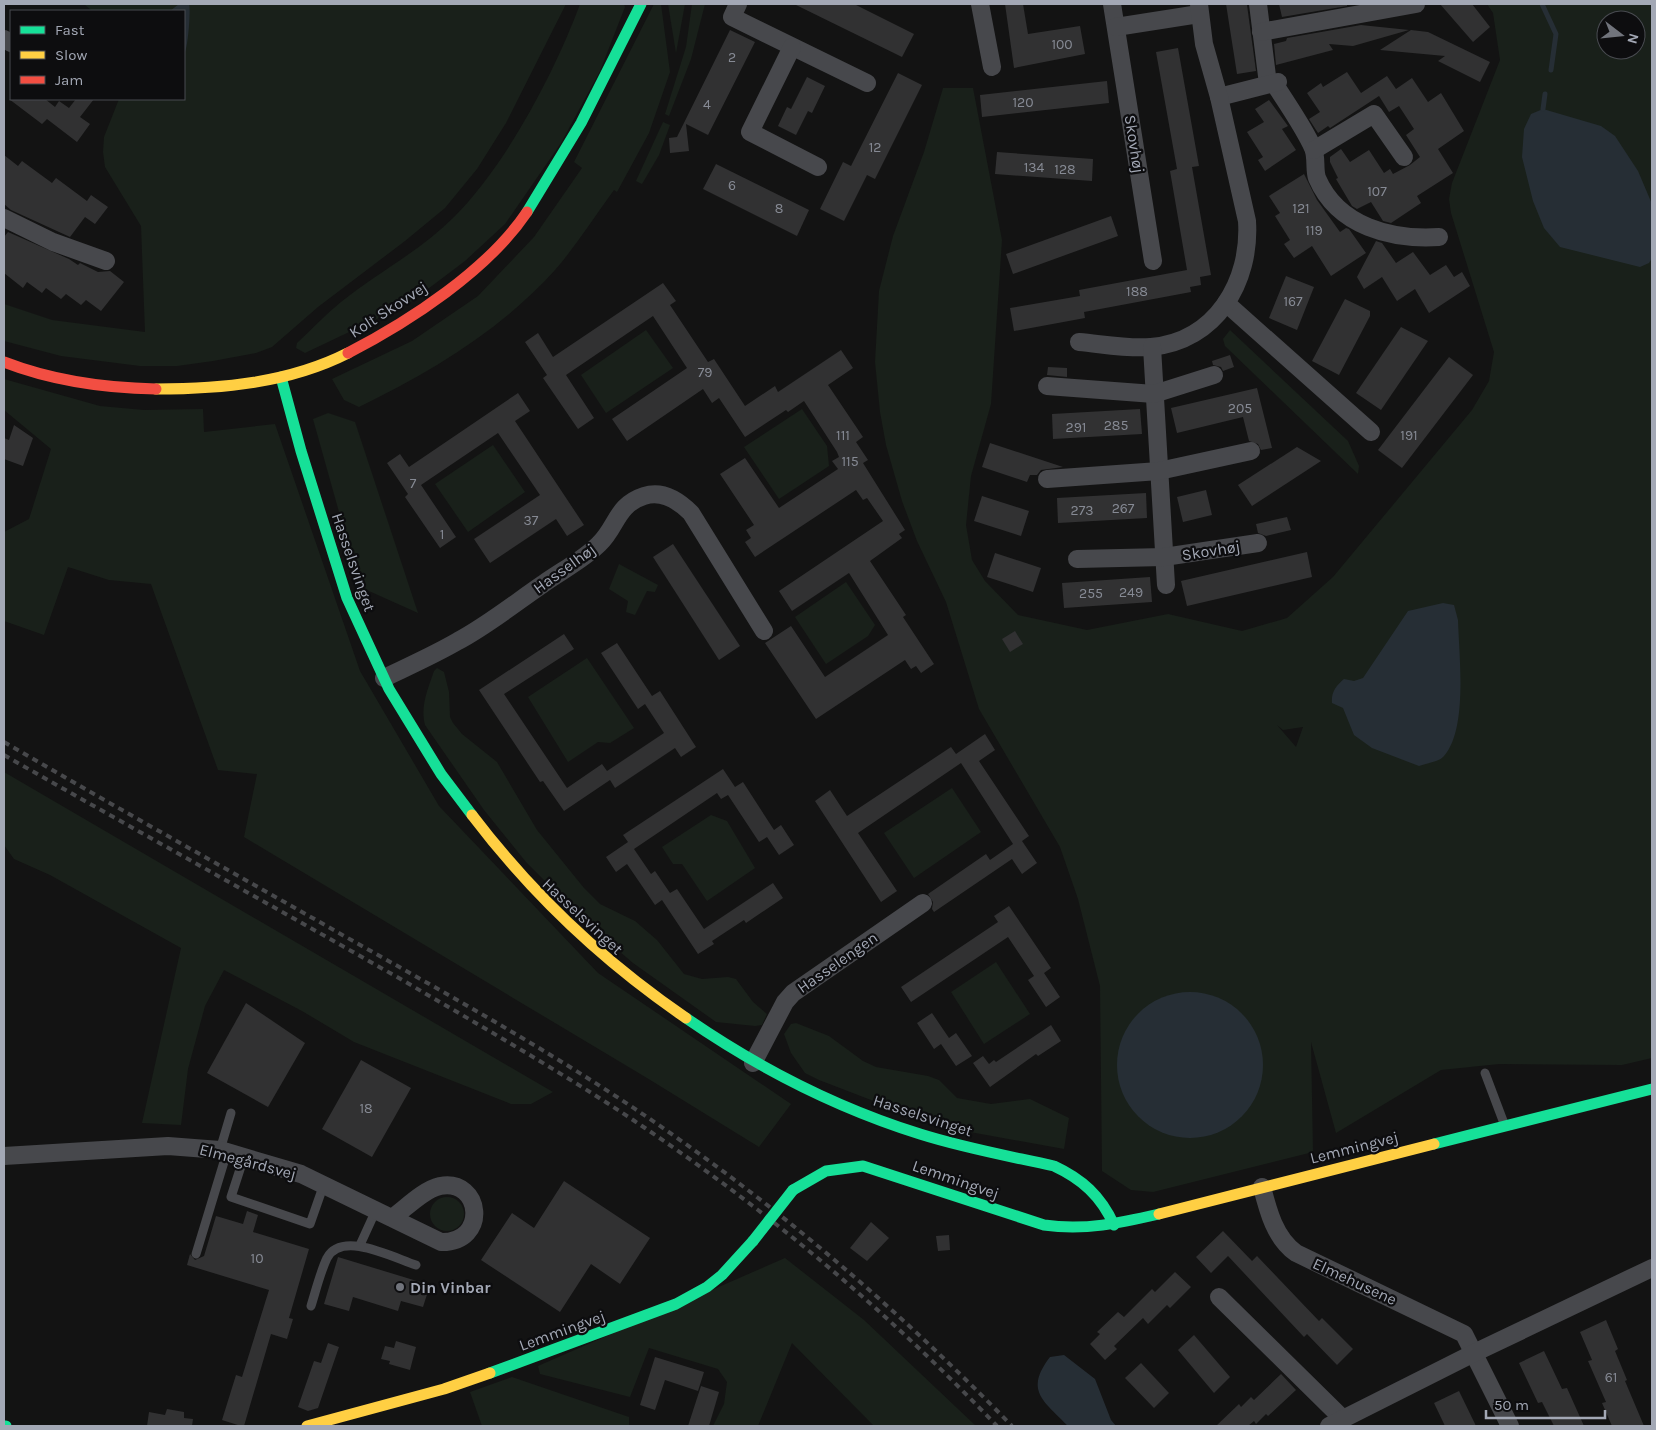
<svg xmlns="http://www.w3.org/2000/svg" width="1656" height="1430" font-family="Karla,sans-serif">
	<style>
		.green { fill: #19201a; fill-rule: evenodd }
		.water { fill: #262e35 }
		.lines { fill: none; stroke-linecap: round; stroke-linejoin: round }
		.stream { stroke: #262e35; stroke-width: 5 }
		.building { fill: #313132 }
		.lane { stroke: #47484c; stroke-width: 9 }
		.street { stroke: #47484c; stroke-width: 18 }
		.fast { stroke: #16e098; stroke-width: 11 }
		.slow { stroke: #ffcf43; stroke-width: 11 }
		.jam { stroke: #f24e42; stroke-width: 11 }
		.rail { stroke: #47484b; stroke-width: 4; stroke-dasharray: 6 5; stroke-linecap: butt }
		.fast-bridge { stroke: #16e098; stroke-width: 11 }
		.poi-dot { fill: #71747c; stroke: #0d0d0f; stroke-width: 2 }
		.labels { text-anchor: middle; stroke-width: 4.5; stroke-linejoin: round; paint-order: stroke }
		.number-label { font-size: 14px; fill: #868a94 }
		.street-label { font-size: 16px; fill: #a3a8b5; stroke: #0d0d0f }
		.poi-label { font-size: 16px; font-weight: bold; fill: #a3a8b5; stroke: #0d0d0f; text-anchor: start }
	</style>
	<rect width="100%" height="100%" fill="#131313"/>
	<g class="green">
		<polygon points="84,4 566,4 506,123 477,169 445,208 405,241 318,307 272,347 256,353 213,361 177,366 140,366 61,356 4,341 4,304 52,320 145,332 141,226 105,167 103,152 104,137 119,99 184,99 184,11 92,11"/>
		<path d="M580,4H624L625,7L600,71L561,143L505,224L465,261L408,304L305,353L296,348L297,343C311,330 325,315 341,302C377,273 420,251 453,218C505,167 555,72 580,4Z"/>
		<path d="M654,4H661L670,72L649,133L617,192L614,190C594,217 576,246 555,270C501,330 431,372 359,407L344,400L332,379L412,341L478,296L534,237L582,168L574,162Z"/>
		<polygon points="668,4 685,4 676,53"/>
		<polygon points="692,4 705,4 691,59 669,116 665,114 686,47"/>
		<path d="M1487,4H1652V1058L1622,1065L1499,1064L1441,1070L1336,1133L1311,1042L1313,1152L1153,1192L1131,1190L1102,1171L1100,986L1078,899L1060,847L979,709L946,602L917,541L902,501L886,445L880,412L875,362L879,291L893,236L924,152L943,88H973L1002,240L991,404L971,476L966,525L972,560L985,581L1018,615L1087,630L1168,614L1242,631L1287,618L1333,577L1472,410L1489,381L1494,352L1451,213L1449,199L1452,183L1500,60L1493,13ZM1606,20H1636V50H1606ZM1277,725L1283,730L1303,727L1296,747Z"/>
		<polygon points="663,122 670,125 659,155 642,184 636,181"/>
		<polygon points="646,330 673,368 606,413 581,375"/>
		<polygon points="1230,330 1348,441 1359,466 1358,474 1225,346 1223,339"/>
		<polygon points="4,379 100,406 144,410 203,409 204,432 275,424 360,671 439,806 598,973 791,1104 759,1147 647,1078 244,837 257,774 218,770 151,584 109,580 68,567 44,635 4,621 4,532 29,519 51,449 4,410"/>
		<polygon points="802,409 827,446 829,466 779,499 744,447"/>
		<polygon points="328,413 355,422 418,613 360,587 313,419"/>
		<polygon points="493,445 525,492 468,532 435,484"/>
		<polygon points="619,564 658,585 655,592 647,591 635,615 626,612 628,601 609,589"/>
		<polygon points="846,582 875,625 868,636 826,664 795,617"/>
		<polygon points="587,658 634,728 610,743 598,742 568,762 528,697"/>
		<path d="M437,668L444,672L449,692L450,717L453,723L462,734L497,762L537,830L584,888L600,904L635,921L657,940L684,974L702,979L728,977L736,979L753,1002L767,1014L762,1025L755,1026L716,1022L633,963L592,928L526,862L484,810L425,725C420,706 428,689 434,671Z"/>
		<polygon points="4,772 553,1092 531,1104 511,1104 354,1042 302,1011 224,970 205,1006 188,1069 181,1125 142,1123 181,948 50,875 14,859 4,845"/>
		<polygon points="952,788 981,832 914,878 884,833"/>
		<polygon points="711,815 727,821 755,868 707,901 682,864 673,864 662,847"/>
		<polygon points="996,962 1030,1014 984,1044 951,992"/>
		<polygon points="796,1023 829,1036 863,1061 876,1067 928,1076 939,1080 957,1098 991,1104 1030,1099 1069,1118 1064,1149 959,1130 897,1110 819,1080 805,1073 791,1053 784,1034 791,1024"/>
		<circle cx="447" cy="1214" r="17"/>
		<polygon points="785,1258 864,1320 976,1426 874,1426 792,1343 758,1426 713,1426 724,1404 727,1382 718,1369 649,1348 630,1397 540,1374 538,1366"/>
		<polygon points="512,1377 629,1417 629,1426 482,1426 470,1392"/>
	</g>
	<g class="water">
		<path d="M179,4H189C191,8 188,50 184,54V11H170Z"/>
		<polygon points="1543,109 1601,126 1615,136 1638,171 1652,204 1652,258 1649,263 1640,267 1560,247 1544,228 1533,201 1522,157 1524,129 1531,114"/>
		<path d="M1443,603L1454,605L1458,620C1459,655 1468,729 1444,756C1439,762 1427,763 1419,766L1372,748L1354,735L1343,708L1332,703C1331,692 1336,686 1344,679L1354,681L1363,678L1408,611Z"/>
		<circle cx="1190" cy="1065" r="73"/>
		<path d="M1064,1355L1095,1379L1111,1420L1116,1426H1068C1044,1401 1024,1391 1050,1357Z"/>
	</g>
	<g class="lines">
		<g class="stream">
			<polyline points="1542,4 1556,34 1551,70"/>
			<polyline points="1543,109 1545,94"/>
		</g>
	</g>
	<g class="building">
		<polygon points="794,4 854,4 914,34 902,57"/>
		<polygon points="1005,4 1023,4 1028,34 1080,26 1085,54 1014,68"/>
		<polygon points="1226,4 1247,5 1256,71 1237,74"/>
		<polygon points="1279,4 1347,4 1347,6 1282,17"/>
		<polygon points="1440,4 1472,4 1490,27 1473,42"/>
		<polygon points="1361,25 1409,30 1353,46 1329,44 1333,50 1276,65 1274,44 1286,41 1287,38"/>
		<polygon points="730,30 755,42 708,135 686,124 689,151 670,153 669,138 677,137"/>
		<polygon points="1411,30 1428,32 1490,62 1480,82 1438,61 1445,56 1380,50"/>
		<polygon points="1178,48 1199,166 1192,167 1211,275 1200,277 1201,285 1190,287 1191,292 1084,312 1085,318 1014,331 1010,308 1080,296 1079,290 1187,270 1170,171 1177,169 1156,52"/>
		<polygon points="1347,72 1361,93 1387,76 1396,89 1412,78 1428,102 1441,93 1464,131 1438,149 1453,173 1417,196 1421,203 1391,223 1383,221 1371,202 1357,209 1352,206 1336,179 1338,178 1330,162 1330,157 1341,149 1350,162 1369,150 1384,173 1390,169 1393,174 1410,165 1420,157 1406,135 1414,129 1399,106 1389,112 1379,96 1330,128 1328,126 1318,133 1309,119 1320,112 1307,93 1321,83 1323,87"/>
		<polygon points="898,73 922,85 875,179 867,175 844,221 820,209 843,162 851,166"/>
		<polygon points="807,77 825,86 812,113 808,111 796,135 778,126 787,107 791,109"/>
		<polygon points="1107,81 1109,103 982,117 980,95"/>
		<polygon points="9,99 45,99 55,107 59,101 69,108 76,99 94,99 80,117 90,124 77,142 47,119 42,124"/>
		<polygon points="1269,100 1288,126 1282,129 1296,150 1265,171 1258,160 1263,157 1247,132 1264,122 1255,109"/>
		<polygon points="997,152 1093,159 1092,181 995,174"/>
		<polygon points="4,155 18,166 22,161 52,183 56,178 87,201 91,195 108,207 95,224 85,217 70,237 11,210 4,204"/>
		<polygon points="716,164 809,210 797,236 703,189"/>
		<polygon points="1304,174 1317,200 1340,232 1346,228 1349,229 1366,253 1331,276 1312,246 1294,258 1284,244 1290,240 1275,216 1280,213 1269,196"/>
		<polygon points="1111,216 1118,236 1013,274 1006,254"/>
		<polygon points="8,232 69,259 78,265 80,263 98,272 110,271 124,282 101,311 86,300 81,305 66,294 61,299 46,288 42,293 27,282 23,288 4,273 4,237"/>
		<polygon points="1376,241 1382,243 1396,263 1413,252 1430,275 1446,265 1454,277 1462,272 1470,286 1429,313 1415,289 1397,301 1382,277 1364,289 1357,277"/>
		<polygon points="1286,276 1314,287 1297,330 1269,318"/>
		<polygon points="663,283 676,301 670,305 708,362 714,359 745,406 775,386 778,392 841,350 853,368 828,385 863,437 856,442 868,460 863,463 905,530 899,534 902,538 870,561 906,615 903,617 934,664 921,673 916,666 911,669 905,660 816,719 765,643 791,626 825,677 888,635 849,573 792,611 779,591 883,521 867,498 863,500 856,490 755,557 745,542 751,538 746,530 754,525 720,474 745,458 779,508 838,469 832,461 839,457 837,452 804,401 788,412 786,410 745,437 719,398 712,403 703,389 627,441 612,419 687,368 653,316 566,375 594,418 578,429 543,378 547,375 525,342 538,333 553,357"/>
		<polygon points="1345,299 1370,311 1370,316 1339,375 1312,361"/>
		<polygon points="1401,327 1428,341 1381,410 1356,393"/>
		<polygon points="1230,355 1234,367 1223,371 1221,367 1213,365 1212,361"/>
		<polygon points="1449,357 1473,375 1402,468 1378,450"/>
		<polygon points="1048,367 1067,368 1067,377 1047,375"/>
		<polygon points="1257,388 1272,448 1261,450 1258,444 1249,441 1243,417 1177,433 1171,408"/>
		<polygon points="518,393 530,411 515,421 584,525 567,536 556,519 490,563 474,539 540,495 498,433 421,485 456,537 440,548 405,497 408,494 387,463 400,454 409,467"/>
		<polygon points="1140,409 1142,434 1053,439 1052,414"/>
		<polygon points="14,425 33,438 23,466 4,459 4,438 9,440"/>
		<polygon points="990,443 1063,467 1041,470 1037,475 1030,475 1027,482 982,467"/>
		<polygon points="1297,447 1321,461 1252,506 1238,485"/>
		<polygon points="1206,490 1212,515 1183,522 1177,497"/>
		<polygon points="1146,493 1147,518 1058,523 1057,498"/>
		<polygon points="982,496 1029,511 1021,536 974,521"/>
		<polygon points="1287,517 1291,530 1266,536 1258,533 1256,524"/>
		<polygon points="673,544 740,646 719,660 653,557"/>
		<polygon points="1307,552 1312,577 1187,606 1181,581"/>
		<polygon points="995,553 1041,568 1033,592 987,577"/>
		<polygon points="1150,577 1152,602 1064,608 1062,583"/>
		<polygon points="1015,631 1023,644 1010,652 1002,639"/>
		<polygon points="564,634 574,649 504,694 567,788 602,764 607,771 664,733 645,704 638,709 601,653 617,643 652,696 660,691 696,747 681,757 675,748 615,788 610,780 564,811 543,781 540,782 479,690"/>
		<polygon points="985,734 995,750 979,761 1029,836 1022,841 1037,863 1022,874 1012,859 934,912 932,909 933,902 928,894 986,854 990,860 1013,844 961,763 858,833 897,891 881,902 815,801 830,790 847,816 951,747 956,754"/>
		<polygon points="723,769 735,787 743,782 774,830 781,825 794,845 779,855 767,837 759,842 728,795 721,799 717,793 634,849 651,874 655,871 670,893 677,889 704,929 773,883 783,898 746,923 744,920 712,941 714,944 698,954 662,900 655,905 627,864 616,872 606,857 628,842 623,835"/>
		<polygon points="1009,906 1051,968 1044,973 1060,997 1046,1007 1028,980 1034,976 1008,937 911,1002 901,987 998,922 994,916"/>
		<polygon points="246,1003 305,1043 268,1107 207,1073"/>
		<polygon points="932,1013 949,1038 956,1033 972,1056 956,1066 941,1044 934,1049 917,1023"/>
		<polygon points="1051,1025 1061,1041 1038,1056 1036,1054 990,1087 973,1063 983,1056 989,1064 994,1060 996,1062"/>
		<polygon points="361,1060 411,1088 372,1157 322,1129"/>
		<polygon points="564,1181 650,1238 620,1284 591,1264 560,1312 481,1260 512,1213 534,1228"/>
		<polygon points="247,1211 258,1215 253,1232 309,1249 289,1318 293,1319 287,1339 271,1334 244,1426 241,1426 222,1420 236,1375 242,1377 269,1290 187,1265 190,1254 195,1260 204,1256 216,1216 243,1224"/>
		<polygon points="871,1222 889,1238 867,1261 850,1248"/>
		<polygon points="1223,1231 1252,1261 1257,1256 1319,1321 1322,1318 1353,1349 1337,1365 1307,1334 1304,1337 1228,1256 1211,1273 1196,1257"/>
		<polygon points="949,1235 950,1250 938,1251 936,1236"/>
		<polygon points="338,1257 430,1285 423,1307 401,1301 398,1311 353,1297 349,1311 324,1304"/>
		<polygon points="1175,1272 1191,1287 1170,1308 1167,1305 1148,1324 1143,1318 1114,1346 1117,1349 1105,1360 1090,1344 1100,1334 1097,1332 1118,1312 1124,1317 1152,1289 1155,1292"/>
		<polygon points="1606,1320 1618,1349 1615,1351 1627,1380 1625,1381 1644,1426 1612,1426 1602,1403 1606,1402 1588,1361 1592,1360 1580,1332"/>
		<polygon points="1194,1335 1230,1377 1214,1393 1178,1350"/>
		<polygon points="396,1341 416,1347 410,1370 389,1364 390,1361 381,1359 385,1346 394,1348"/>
		<polygon points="328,1343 339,1347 318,1408 308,1411 298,1407 314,1361 321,1363"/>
		<polygon points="1544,1351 1562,1389 1567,1388 1584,1426 1554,1426 1542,1402 1538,1403 1519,1363"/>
		<polygon points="655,1357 704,1372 698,1391 665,1380 655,1410 640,1405"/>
		<polygon points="1141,1363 1169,1393 1154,1408 1125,1378"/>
		<polygon points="1281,1374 1296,1390 1268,1416 1266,1414 1256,1424 1254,1421 1248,1426 1216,1426 1239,1404 1241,1407 1251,1397 1254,1400"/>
		<polygon points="701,1386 719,1392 709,1426 688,1426"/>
		<polygon points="1459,1391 1476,1426 1445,1426 1434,1403"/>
		<polygon points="167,1409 184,1412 184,1418 193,1419 192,1426 147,1426 149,1412 165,1415"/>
	</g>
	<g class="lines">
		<g class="lane">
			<polyline points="1485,1073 1505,1126"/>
			<polyline points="220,1150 231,1113"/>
			<polyline points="244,1157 231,1197 310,1224 324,1184"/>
			<polyline points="360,1245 376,1210"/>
			<polyline points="196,1254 227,1152"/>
			<path d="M311,1306C316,1290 320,1273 327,1258C342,1230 394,1258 416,1265"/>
		</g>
		<g class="street">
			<polyline points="738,4 732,17 867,83"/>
			<polyline points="980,4 992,67"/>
			<polyline points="1112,4 1153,261"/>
			<polyline points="1258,4 1268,84"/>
			<polyline points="1116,27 1199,14"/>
			<polyline points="1261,32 1416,4"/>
			<polyline points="4,39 11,43"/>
			<polyline points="792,47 750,132 818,167"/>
			<path d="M1274,83C1287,104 1303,126 1313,148C1317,157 1314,169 1317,178C1338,227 1392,240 1439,237"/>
			<polyline points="1219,97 1278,82"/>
			<polyline points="1314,150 1374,114 1404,157"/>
			<polyline points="4,218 53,242 106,261"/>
			<polyline points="1226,303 1371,432"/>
			<path d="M1079,342C1102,344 1127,349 1151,347C1216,341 1251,282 1247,221L1219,97L1204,44L1199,4"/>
			<polyline points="1152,347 1166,585"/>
			<polyline points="1047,386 1154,394 1214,375"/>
			<polyline points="1047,479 1159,471 1251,451"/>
			<polyline points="1077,559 1164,557 1258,543"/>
			<path d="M384,678C409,666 434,655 458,641C488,625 515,603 543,584C561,571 583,560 599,544C617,527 616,505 644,496C662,490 679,501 691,513L764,631"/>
			<polyline points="753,1063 785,1002 793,993 923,903"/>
			<path d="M4,1156L168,1146L220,1150L301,1174L441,1242C489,1243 482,1178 440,1186C423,1190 406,1208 392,1218"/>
			<path d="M1262,1187C1268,1211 1275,1238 1296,1253L1464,1334L1510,1426"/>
			<polyline points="1219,1297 1343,1419"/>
			<polyline points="1329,1426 1474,1353 1652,1268"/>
		</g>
		<g class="fast">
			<polyline points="527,212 581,123 641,4"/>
			<polyline points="281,377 301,451 347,598 389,689 441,774 472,815"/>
			<path d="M686,1018C757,1067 837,1108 920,1134C964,1148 1009,1156 1054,1166C1082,1179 1101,1196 1114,1225"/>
			<polyline points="1434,1144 1652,1089"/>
			<path d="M793,1190L826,1171L863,1166L1044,1225C1085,1231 1120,1223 1159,1214"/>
			<polyline points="490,1373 676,1304 707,1287 722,1275 753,1241"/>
			<polyline points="4,1426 6,1426"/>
		</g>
		<g class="slow">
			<path d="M156,389C221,389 289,383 348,353"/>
			<path d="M472,815C532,894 604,962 686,1018"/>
			<polyline points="1159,1214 1434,1144"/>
			<polyline points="307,1426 444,1389 490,1373"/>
		</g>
		<g class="jam">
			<path d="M348,353C410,321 488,270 527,212"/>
			<path d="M4,362C53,381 104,388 156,389"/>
		</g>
		<g class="rail">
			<path d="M4,742C117,808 232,872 346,937C447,994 550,1051 647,1117C779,1207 900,1311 1012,1426"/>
			<path d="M4,755C137,831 271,905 404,981C484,1028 565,1074 642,1126C771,1213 890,1314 997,1426"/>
		</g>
		<polyline class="fast-bridge" points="753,1241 793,1190"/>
	</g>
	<circle class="poi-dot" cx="400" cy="1287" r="5"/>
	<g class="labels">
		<g class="number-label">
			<text x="1062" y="49">100</text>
			<text x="732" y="62">2</text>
			<text x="1023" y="107">120</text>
			<text x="707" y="109">4</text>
			<text x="875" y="152">12</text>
			<text x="1034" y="172">134</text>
			<text x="1065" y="174">128</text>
			<text x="732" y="190">6</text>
			<text x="1377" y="196">107</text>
			<text x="779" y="213">8</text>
			<text x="1301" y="213">121</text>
			<text x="1314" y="235">119</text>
			<text x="1137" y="296">188</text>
			<text x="1293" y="306">167</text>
			<text x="705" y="377">79</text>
			<text x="1240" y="413">205</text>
			<text x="1116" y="430">285</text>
			<text x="1076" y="432">291</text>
			<text x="843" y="440">111</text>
			<text x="1409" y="440">191</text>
			<text x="850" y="466">115</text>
			<text x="413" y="488">7</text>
			<text x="1123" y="513">267</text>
			<text x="1082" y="515">273</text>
			<text x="531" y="525">37</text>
			<text x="442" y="539">1</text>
			<text x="1131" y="597">249</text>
			<text x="1091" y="598">255</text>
			<text x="366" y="1113">18</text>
			<text x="257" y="1263">10</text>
			<text x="1611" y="1382">61</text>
		</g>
		<g class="street-label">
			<text transform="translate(1135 144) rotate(81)" y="6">Skovhøj</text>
			<text transform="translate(388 309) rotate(-33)" y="6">Kolt Skovvej</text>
			<text transform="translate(1211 550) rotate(-9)" y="6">Skovhøj</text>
			<text transform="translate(354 562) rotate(71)" y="6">Hasselsvinget</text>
			<text transform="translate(564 568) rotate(-36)" y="6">Hasselhøj</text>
			<text transform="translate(583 916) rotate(43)" y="6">Hasselsvinget</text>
			<text transform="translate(837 962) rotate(-35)" y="6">Hasselengen</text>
			<text transform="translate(923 1115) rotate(18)" y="6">Hasselsvinget</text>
			<text transform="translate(1354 1147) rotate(-14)" y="6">Lemmingvej</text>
			<text transform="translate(248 1161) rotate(15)" y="6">Elmegårdsvej</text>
			<text transform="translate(956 1179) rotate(19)" y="6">Lemmingvej</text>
			<text transform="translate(1355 1281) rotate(25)" y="6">Elmehusene</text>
			<text transform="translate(562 1330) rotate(-20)" y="6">Lemmingvej</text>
		</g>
		<g class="poi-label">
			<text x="410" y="1293">Din Vinbar</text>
		</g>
	</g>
	<rect width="1656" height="1430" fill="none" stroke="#a3a8b5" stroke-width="10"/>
	<rect x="10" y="10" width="175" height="90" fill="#0d0d0f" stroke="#494b51"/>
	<rect x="20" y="26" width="25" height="8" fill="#16e098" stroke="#494b51"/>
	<text x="55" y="35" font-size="15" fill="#a3a8b5">Fast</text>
	<rect x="20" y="51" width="25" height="8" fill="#ffcf43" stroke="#494b51"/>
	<text x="55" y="60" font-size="15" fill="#a3a8b5">Slow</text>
	<rect x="20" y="76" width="25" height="8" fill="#f24e42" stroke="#494b51"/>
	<text x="55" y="85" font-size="15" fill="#a3a8b5">Jam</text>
	<g transform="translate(1621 35) rotate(106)"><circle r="24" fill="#0d0d0f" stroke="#494b51"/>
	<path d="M0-4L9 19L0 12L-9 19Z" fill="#71747c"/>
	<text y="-8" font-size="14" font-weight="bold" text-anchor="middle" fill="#a3a8b5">N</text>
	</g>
	<path d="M1486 1410v8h119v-8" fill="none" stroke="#a3a8b5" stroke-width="2.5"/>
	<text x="1494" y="1410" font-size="15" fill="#a3a8b5" stroke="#0d0d0f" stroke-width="4" paint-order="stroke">50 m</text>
</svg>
